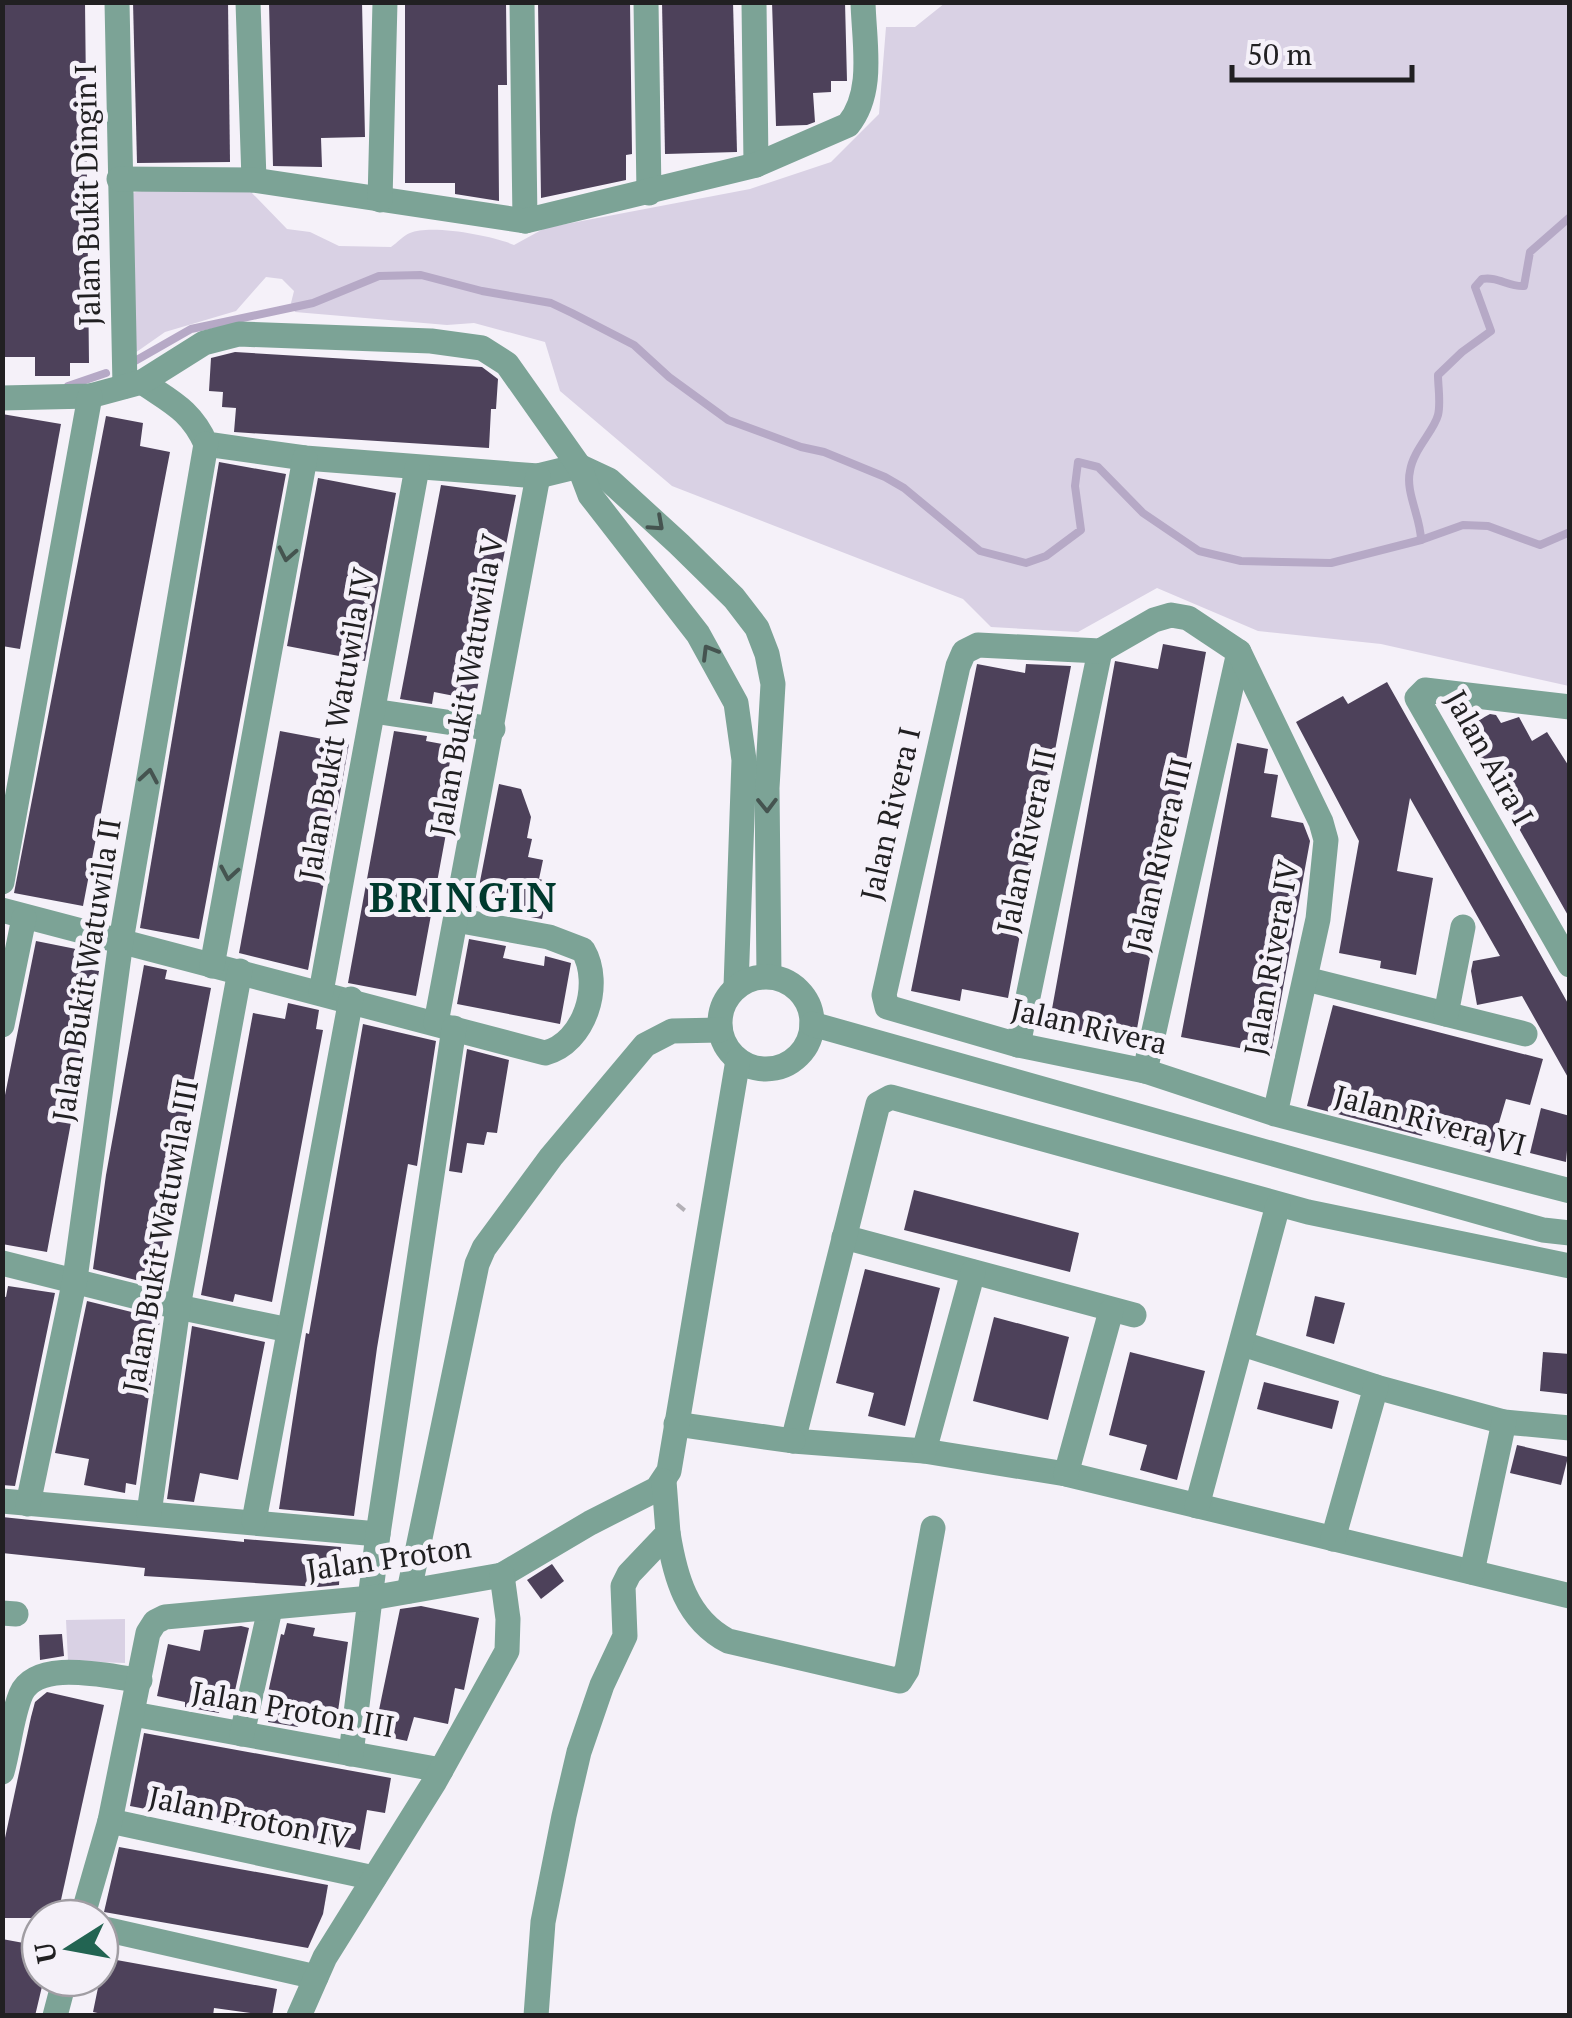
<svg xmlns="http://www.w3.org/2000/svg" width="1572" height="2018" font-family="'PT Serif',serif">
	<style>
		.green { fill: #d9d1e4 }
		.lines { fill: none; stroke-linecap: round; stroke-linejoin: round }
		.stream { stroke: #b6a9c6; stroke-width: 8 }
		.building { fill: #4d415a }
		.path { stroke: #b3b0b6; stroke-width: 4; stroke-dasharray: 10 5; stroke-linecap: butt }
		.minor { stroke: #7ca396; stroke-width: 25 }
		.oneway { stroke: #455450 }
		.labels { text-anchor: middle; stroke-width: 10; stroke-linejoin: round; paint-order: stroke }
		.street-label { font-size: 30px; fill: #212022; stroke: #f5f1f9 }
		.district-label { font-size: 40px; font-weight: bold; letter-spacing: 2.5px; fill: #003a2e; stroke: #f5f1f9 }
	</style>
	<rect width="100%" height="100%" fill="#f5f1f9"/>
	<g class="green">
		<path d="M945,3H1569V686L1381,644L1258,631L1157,588L1078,632L991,627L963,599L672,486L560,391L545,342L474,323L447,325L295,312L291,303L294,291L282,279L266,277L236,311L165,332L135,353L131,193L152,189L250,191L287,229L310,232L339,246L391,247C397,243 404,235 410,233C431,224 494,236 514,245L545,228L750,189L831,162L879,114L886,27H915Z"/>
		<polygon points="125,1619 125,1663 68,1661 66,1620"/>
	</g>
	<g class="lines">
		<g class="stream">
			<polyline points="135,361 191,329 313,303 379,276 421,275 482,291 551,303 572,313 634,345 669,377 728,420 801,447 824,452 885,477 904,488 980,551 1026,563 1046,556 1081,530 1075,486 1078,462 1098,467 1143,513 1199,551 1241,561 1331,563 1421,540 1463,525 1488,526 1540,545 1570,532"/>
			<polyline points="68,386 106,373"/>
			<path d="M1421,540C1421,518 1405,492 1410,471C1413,450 1434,431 1438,415C1441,403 1438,387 1438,375L1462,352L1491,331L1475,287L1482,279C1498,276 1508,287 1524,286L1530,252L1570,217"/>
		</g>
	</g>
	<g class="building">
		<polygon points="2,2 85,2 89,363 70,363 70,376 35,376 35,357 2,357"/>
		<polygon points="133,2 228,2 230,162 137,163"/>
		<polygon points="269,2 362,2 365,137 321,138 322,167 273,166"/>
		<polygon points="405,2 506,2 507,85 498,85 499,201 455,194 455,183 405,183"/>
		<polygon points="538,2 630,2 632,154 626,155 626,180 541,198"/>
		<polygon points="662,2 733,2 737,152 665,154"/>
		<polygon points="772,2 845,2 847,81 831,81 831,92 813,93 815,122 807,125 776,126"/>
		<polygon points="235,352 482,367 498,379 496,409 491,409 489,448 234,432 236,408 222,407 223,392 209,391 211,358"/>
		<polygon points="2,414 61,424 20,649 2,646"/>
		<polygon points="106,416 143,423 140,446 170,452 83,906 14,893"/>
		<polygon points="219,462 286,474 199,939 140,928"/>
		<polygon points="318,478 396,493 365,661 287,646"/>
		<polygon points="441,485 516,495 475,700 434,692 432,704 400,699"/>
		<polygon points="1163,644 1206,652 1134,1045 1059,1032 1063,1011 1052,1009 1115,661 1158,669"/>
		<polygon points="977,664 1025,673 1026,664 1071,666 1008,998 962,989 960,1001 911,991"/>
		<polygon points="1387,682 1570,1007 1570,1081 1522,996 1477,1005 1471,971 1473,961 1500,956 1410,798 1397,871 1433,878 1416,975 1380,968 1381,961 1339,953 1359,841 1296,722 1343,696 1348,704"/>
		<polygon points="1490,714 1496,715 1501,723 1519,717 1532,741 1547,732 1570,768 1570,919 1472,745 1479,741 1470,725"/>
		<polygon points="280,731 349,744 308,970 239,953"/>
		<polygon points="394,731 427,736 426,741 453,746 448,772 457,774 416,996 348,983"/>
		<polygon points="1237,743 1268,749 1264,773 1278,775 1271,817 1303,823 1310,841 1271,1054 1181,1037"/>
		<polygon points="499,784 521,789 531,817 527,838 532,839 528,857 543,860 539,879 550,882 542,919 475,907"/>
		<polygon points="469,939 506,946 503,958 544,966 545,956 571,963 560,1024 457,1004"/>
		<polygon points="36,941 96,953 92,970 99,971 47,1252 2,1244 2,1110"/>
		<polygon points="144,965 167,970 165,979 211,988 155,1285 93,1269 106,1175"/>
		<polygon points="288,1003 319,1010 316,1029 323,1030 272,1302 235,1294 233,1302 201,1295 253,1013 285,1019"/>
		<polygon points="1333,1005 1543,1059 1530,1105 1506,1099 1490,1153 1424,1131 1422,1136 1307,1106"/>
		<polygon points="363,1024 436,1041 417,1166 408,1164 377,1348 354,1516 279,1509 306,1333 309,1334"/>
		<polygon points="467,1049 509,1060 497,1133 487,1132 484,1145 467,1143 462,1173 449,1171"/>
		<polygon points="1541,1108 1570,1116 1566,1162 1530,1153"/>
		<polygon points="914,1190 1079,1233 1070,1272 904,1230"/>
		<polygon points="865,1269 940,1288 905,1426 868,1416 874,1393 836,1383"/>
		<polygon points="8,1286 55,1293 15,1486 2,1485 2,1296 6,1297"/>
		<polygon points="1315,1296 1345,1303 1334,1344 1306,1336"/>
		<polygon points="87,1301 160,1319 136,1485 126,1483 125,1493 84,1485 89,1459 55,1453"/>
		<polygon points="994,1317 1069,1337 1048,1420 973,1401"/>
		<polygon points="192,1326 265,1342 238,1480 200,1473 194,1502 167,1499"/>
		<polygon points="1130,1352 1205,1371 1177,1480 1140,1470 1147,1445 1109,1435"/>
		<polygon points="1543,1352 1570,1354 1567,1394 1540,1391"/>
		<polygon points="1264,1382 1339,1401 1332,1429 1257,1409"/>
		<polygon points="1517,1445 1568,1457 1561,1485 1510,1473"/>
		<polygon points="2,1517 244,1542 244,1539 341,1547 339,1585 318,1587 144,1576 145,1568 2,1553"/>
		<polygon points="552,1564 564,1581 541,1599 527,1580"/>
		<polygon points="421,1606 479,1618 464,1690 455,1688 448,1724 414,1717 407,1741 374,1734 400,1609"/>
		<polygon points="287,1623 315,1628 313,1636 348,1642 337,1718 300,1712 298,1727 268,1722 270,1712 264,1711 281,1634 284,1635"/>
		<polygon points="241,1626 249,1628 232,1704 221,1702 219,1713 185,1707 185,1702 157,1696 168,1644 200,1651 204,1630"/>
		<polygon points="62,1634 64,1656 40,1660 39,1635"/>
		<polygon points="47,1692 104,1705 57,1918 2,1918 2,1852 31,1717 35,1702"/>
		<polygon points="144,1733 391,1778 385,1813 367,1810 360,1850 130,1806"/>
		<polygon points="119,1847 328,1885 323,1914 308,1948 104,1912"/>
		<polygon points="2,1939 40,1946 40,1978 44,1978 35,2016 2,2016"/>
		<polygon points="100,1957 277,1989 272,2016 214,2008 213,2016 111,2016 93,2012 100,1978"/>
	</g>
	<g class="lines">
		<polyline class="path" points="677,1204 688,1213"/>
		<g class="minor">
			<polyline points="117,2 125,386"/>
			<polyline points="248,2 254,180"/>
			<polyline points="522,2 525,221"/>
			<polyline points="646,2 649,193"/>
			<polyline points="754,2 756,165"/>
			<path d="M119,179L254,180L525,221L756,165L848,125C875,92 864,43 863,2"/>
			<polyline points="380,200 385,2"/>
			<path d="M142,382C171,402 191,410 206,444L305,458L538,476L579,466L609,480L679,544L734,598L757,628L767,654L773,684L767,788L769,976"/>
			<polyline points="2,398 90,396 142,382 204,343 239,334 431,341 482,348 507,364 579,466 590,495 698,634 736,703 744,760 736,987"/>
			<polyline points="1570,707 1425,690 1417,698 1570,965"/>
			<polyline points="373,711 493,729"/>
			<polyline points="2,882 90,396"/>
			<path d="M2,910L545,1053C585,1043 603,984 583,950L549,937L456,920"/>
			<polyline points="212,966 305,458"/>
			<circle cx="766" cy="1023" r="46"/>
			<polyline points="1306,979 1525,1034"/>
			<polyline points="321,992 417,468"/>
			<polyline points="1446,1014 1463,927"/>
			<polyline points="436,1023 538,476"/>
			<polyline points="812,1024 1543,1230 1570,1233"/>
			<polyline points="2,1025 24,918"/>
			<polyline points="1018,1045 1100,651"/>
			<polyline points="1145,1071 1239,652"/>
			<polyline points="1275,1114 1318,919 1326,840 1321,822 1239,652 1188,618 1171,615 1154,620 1100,651 978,645 964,652 958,666 884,995 887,1007 1018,1045 1145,1071 1275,1114 1570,1191"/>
			<polyline points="844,1237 1134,1315"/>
			<polyline points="2,1263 178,1307 289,1330"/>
			<polyline points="1570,1266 1308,1212 891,1097 878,1104 793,1441 924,1451 1066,1474 1570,1596"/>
			<polyline points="1243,1344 1376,1387 1504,1422 1570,1428"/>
			<polyline points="676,1424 793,1441"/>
			<polyline points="924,1451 973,1272"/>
			<polyline points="1066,1474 1111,1311"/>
			<polyline points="2,1501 378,1534"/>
			<polyline points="28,1504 75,1279 121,941 206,444"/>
			<polyline points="1197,1506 1278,1205"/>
			<polyline points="149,1513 178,1307 240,971"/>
			<polyline points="254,1521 351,999"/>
			<path d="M668,1533C675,1576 686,1619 728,1641L900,1681L907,1670L933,1528"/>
			<polyline points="1333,1539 1376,1387"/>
			<polyline points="1472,1572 1504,1422"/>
			<polyline points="409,1591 477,1264 484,1248 551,1157 645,1045 672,1031 720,1030"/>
			<polyline points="2,1613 16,1614"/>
			<polyline points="133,1714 441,1770"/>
			<polyline points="242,1734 270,1609"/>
			<polyline points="351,1754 378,1534 454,1028"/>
			<path d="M2,1772C9,1748 11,1718 21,1694C37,1658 108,1677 140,1680"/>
			<polyline points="110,1821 374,1878"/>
			<polyline points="82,1918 110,1821 148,1633 155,1622 165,1617 371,1598 502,1575 590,1523 657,1489 669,1471 738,1060"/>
			<polyline points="100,1928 316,1977"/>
			<polyline points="55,2016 65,1978"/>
			<polyline points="299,2016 325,1957 435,1781 507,1651 508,1619 502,1575"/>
			<polyline points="536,2016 543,1922 564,1816 579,1752 602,1685 625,1636 623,1586 629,1574 668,1533 664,1481"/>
		</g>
	</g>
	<defs><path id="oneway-chevron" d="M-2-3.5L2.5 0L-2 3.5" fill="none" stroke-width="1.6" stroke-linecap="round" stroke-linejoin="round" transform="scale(2.5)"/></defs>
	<g class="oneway">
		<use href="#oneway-chevron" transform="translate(657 524) rotate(42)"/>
		<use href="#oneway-chevron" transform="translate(287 554) rotate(101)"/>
		<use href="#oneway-chevron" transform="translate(709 652) rotate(-121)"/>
		<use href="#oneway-chevron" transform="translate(149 776) rotate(-80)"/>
		<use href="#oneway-chevron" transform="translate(767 805) rotate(89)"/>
		<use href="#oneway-chevron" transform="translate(229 873) rotate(100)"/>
	</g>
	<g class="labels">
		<g class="street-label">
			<text transform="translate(88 195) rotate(-91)" y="10">Jalan Bukit Dingin I</text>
			<text transform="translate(467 685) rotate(-80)" y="10">Jalan Bukit Watuwila V</text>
			<text transform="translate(337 724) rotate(-80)" y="10">Jalan Bukit Watuwila IV</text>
			<text transform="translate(1489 758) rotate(61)" y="10">Jalan Aira I</text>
			<text transform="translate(891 814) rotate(-77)" y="10">Jalan Rivera I</text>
			<text transform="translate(1027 841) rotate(-78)" y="10">Jalan Rivera II</text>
			<text transform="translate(1160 855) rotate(-77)" y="10">Jalan Rivera III</text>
			<text transform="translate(1272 958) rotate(-80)" y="10">Jalan Rivera IV</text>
			<text transform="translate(87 970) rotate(-81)" y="10">Jalan Bukit Watuwila II</text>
			<text transform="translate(1089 1027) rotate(13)" y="10">Jalan Rivera</text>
			<text transform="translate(1430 1121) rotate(15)" y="10">Jalan Rivera VI</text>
			<text transform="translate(161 1236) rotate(-80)" y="10">Jalan Bukit Watuwila III</text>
			<text transform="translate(389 1559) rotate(-8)" y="10">Jalan Proton</text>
			<text transform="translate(293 1710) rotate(10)" y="10">Jalan Proton III</text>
			<text transform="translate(249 1818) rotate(12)" y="10">Jalan Proton IV</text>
		</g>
		<g class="district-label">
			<text x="464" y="912">BRINGIN</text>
		</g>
	</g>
	<rect width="1572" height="2018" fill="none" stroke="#212022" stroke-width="10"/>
	<g transform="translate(70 1948) rotate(259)"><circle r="48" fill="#f5f1f9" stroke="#a09da3" stroke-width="2.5"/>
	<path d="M0-8L18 38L0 25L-18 38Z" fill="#226452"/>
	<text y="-15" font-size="28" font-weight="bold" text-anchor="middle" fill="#212022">U</text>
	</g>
	<path d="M1232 65v15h180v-15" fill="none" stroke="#212022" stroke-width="5"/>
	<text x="1247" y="65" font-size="30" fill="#212022" stroke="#f5f1f9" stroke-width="8" paint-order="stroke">50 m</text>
</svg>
